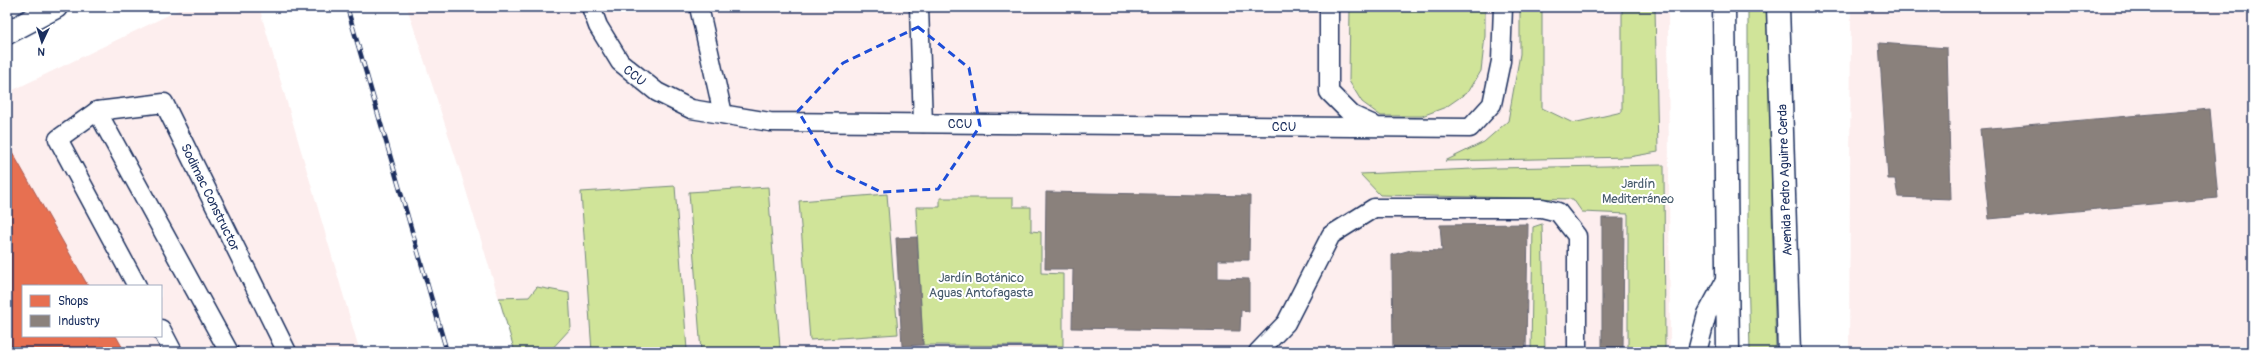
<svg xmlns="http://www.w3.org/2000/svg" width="2260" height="359" font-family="Pangolin,sans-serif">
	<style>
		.built { fill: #fdeeee; fill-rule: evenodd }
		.green { fill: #d0e499; stroke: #768a7c }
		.shops { fill: #e76f51; stroke: #aa5c55 }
		.industry { fill: #8a817c; stroke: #696873 }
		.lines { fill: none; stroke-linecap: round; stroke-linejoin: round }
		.lane-casing { stroke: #1b2f5e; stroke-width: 21 }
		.secondary-casing { stroke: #1b2f5e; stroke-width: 25 }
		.primary-casing { stroke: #1b2f5e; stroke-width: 25 }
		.lane { stroke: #fff; stroke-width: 18 }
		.secondary { stroke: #fff; stroke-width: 22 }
		.primary { stroke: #fff; stroke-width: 22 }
		.rail-casing { stroke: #1b2f5e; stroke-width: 4.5 }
		.rail { stroke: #fff; stroke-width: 3; stroke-dasharray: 9; stroke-linecap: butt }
		.marked { fill: none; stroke: #1d4ed8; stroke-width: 3; stroke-dasharray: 8 5; stroke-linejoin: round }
		.labels { text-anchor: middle; stroke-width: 4; stroke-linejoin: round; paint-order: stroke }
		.street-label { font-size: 13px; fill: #1b2f5e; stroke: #fff }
		.park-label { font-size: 13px; fill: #485c6d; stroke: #fff }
	</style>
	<rect width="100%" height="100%" fill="#fff"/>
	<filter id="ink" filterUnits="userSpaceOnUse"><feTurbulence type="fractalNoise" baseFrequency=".025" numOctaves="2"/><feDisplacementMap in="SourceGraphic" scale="8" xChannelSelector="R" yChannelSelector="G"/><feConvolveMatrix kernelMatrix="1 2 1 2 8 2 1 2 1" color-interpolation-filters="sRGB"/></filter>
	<g filter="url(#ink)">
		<g class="built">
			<path d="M185,7H259L360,352H7V93ZM23,286H161V336H23Z"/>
			<polygon points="407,7 1668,7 1670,352 515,352 461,174"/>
			<polygon points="1851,7 2253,7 2253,352 1849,352"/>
		</g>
		<g class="green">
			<polygon points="1350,7 1485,7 1485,36 1481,71 1469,91 1446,107 1422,116 1381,116 1362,102 1349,81"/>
			<polygon points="1520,7 1542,7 1542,108 1573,123 1622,112 1622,7 1655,7 1658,152 1629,157 1445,161 1484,142 1508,121 1520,54"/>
			<polygon points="1748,7 1771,7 1772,214 1776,352 1750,352 1748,266"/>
			<polygon points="1664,165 1665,352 1628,352 1628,214 1582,212 1573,199 1380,195 1360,174 1495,168"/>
			<polygon points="675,186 687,350 592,352 581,192"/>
			<polygon points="768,187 780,348 701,352 689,192"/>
			<polygon points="887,194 898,334 810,340 799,201"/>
			<polygon points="940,198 1013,198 1013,207 1031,207 1031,231 1041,232 1041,273 1063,274 1063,346 923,345 916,207 940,207"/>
			<polygon points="1542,224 1545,352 1531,352 1533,227"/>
			<polygon points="537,287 569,293 571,328 549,352 515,352 499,298 529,297"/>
		</g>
		<polygon class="shops" points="7,143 88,286 23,286 23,336 116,336 125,352 11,352 7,345"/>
		<g class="industry">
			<polygon points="1879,43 1947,48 1951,199 1898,197 1895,179 1888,179"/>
			<polygon points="2210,109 2218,198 1989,219 1980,129"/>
			<polygon points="1046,192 1250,196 1249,260 1218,260 1218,278 1249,279 1249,311 1241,310 1240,331 1072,328 1073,269 1045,269"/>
			<polygon points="1602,218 1624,218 1623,352 1602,352"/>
			<polygon points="1528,224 1526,352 1393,352 1392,255 1411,250 1442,251 1440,225"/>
			<polygon points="917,237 923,345 902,346 896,238"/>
		</g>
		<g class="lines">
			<defs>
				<g id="lane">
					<polyline points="591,7 598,26 620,62 657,92 691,109 770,122 1470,128 1492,104 1501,61 1503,7"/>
					<polyline points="699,7 723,114"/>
					<polyline points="919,7 923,123"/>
					<polyline points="1329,7 1329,92 1352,115 1372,124"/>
					<polyline points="97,111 58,139 137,286"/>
					<polyline points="161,329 173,352"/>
					<polyline points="229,352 97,111 164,103 287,352"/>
					<polyline points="1258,352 1286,323 1331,235 1374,208 1542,208 1558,212 1577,236 1577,352"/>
					<polyline points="1697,352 1707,314 1727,277"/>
				</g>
				<polyline id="secondary" points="7,33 56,7"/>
				<g id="primary">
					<polyline points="1724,7 1728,352"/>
					<polyline points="1778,7 1789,352"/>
				</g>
			</defs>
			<use href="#lane" class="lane-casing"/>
			<use href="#secondary" class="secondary-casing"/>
			<use href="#primary" class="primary-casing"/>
			<use href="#lane" class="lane"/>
			<use href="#secondary" class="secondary"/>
			<use href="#primary" class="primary"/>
			<defs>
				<polyline id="rail" points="347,7 447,352"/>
			</defs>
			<use href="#rail" class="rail-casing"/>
			<use href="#rail" class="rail"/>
		</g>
	</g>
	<path class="marked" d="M918,27L969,68L980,126L938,189L881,192L833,169L798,111L843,63Z"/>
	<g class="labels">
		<g class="street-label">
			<text transform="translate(635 75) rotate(39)" y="5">CCU</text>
			<text x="960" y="128">CCU</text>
			<text x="1284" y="131">CCU</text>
			<text transform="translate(1784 180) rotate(-92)" y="5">Avenida Pedro Aguirre Cerda</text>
			<text transform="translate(211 197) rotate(64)" y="5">Sodimac Constructor</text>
		</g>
		<g class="park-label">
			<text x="1638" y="188">Jardín<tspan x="1638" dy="15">Mediterráneo</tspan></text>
			<text x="981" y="282">Jardín Botánico<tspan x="981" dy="15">Aguas Antofagasta</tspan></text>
		</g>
	</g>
	<rect width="2260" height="359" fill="none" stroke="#fff" stroke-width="24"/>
	<rect x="12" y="12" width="2236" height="335" fill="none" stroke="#1b2f5e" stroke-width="1.5" filter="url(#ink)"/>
	<rect x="22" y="285" width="140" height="52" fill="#ffffff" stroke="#a4acbf"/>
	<rect x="30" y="295" width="20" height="12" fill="#e76f51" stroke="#a4acbf"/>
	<text x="58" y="305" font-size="12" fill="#1b2f5e">Shops</text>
	<rect x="30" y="315" width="20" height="12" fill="#8a817c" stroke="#a4acbf"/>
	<text x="58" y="325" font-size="12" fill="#1b2f5e">Industry</text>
	<g transform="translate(42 42) rotate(184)" stroke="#ffffff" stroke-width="3" paint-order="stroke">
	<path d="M0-3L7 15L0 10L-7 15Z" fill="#1b2f5e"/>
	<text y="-6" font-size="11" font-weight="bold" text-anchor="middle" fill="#1b2f5e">N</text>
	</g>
</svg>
